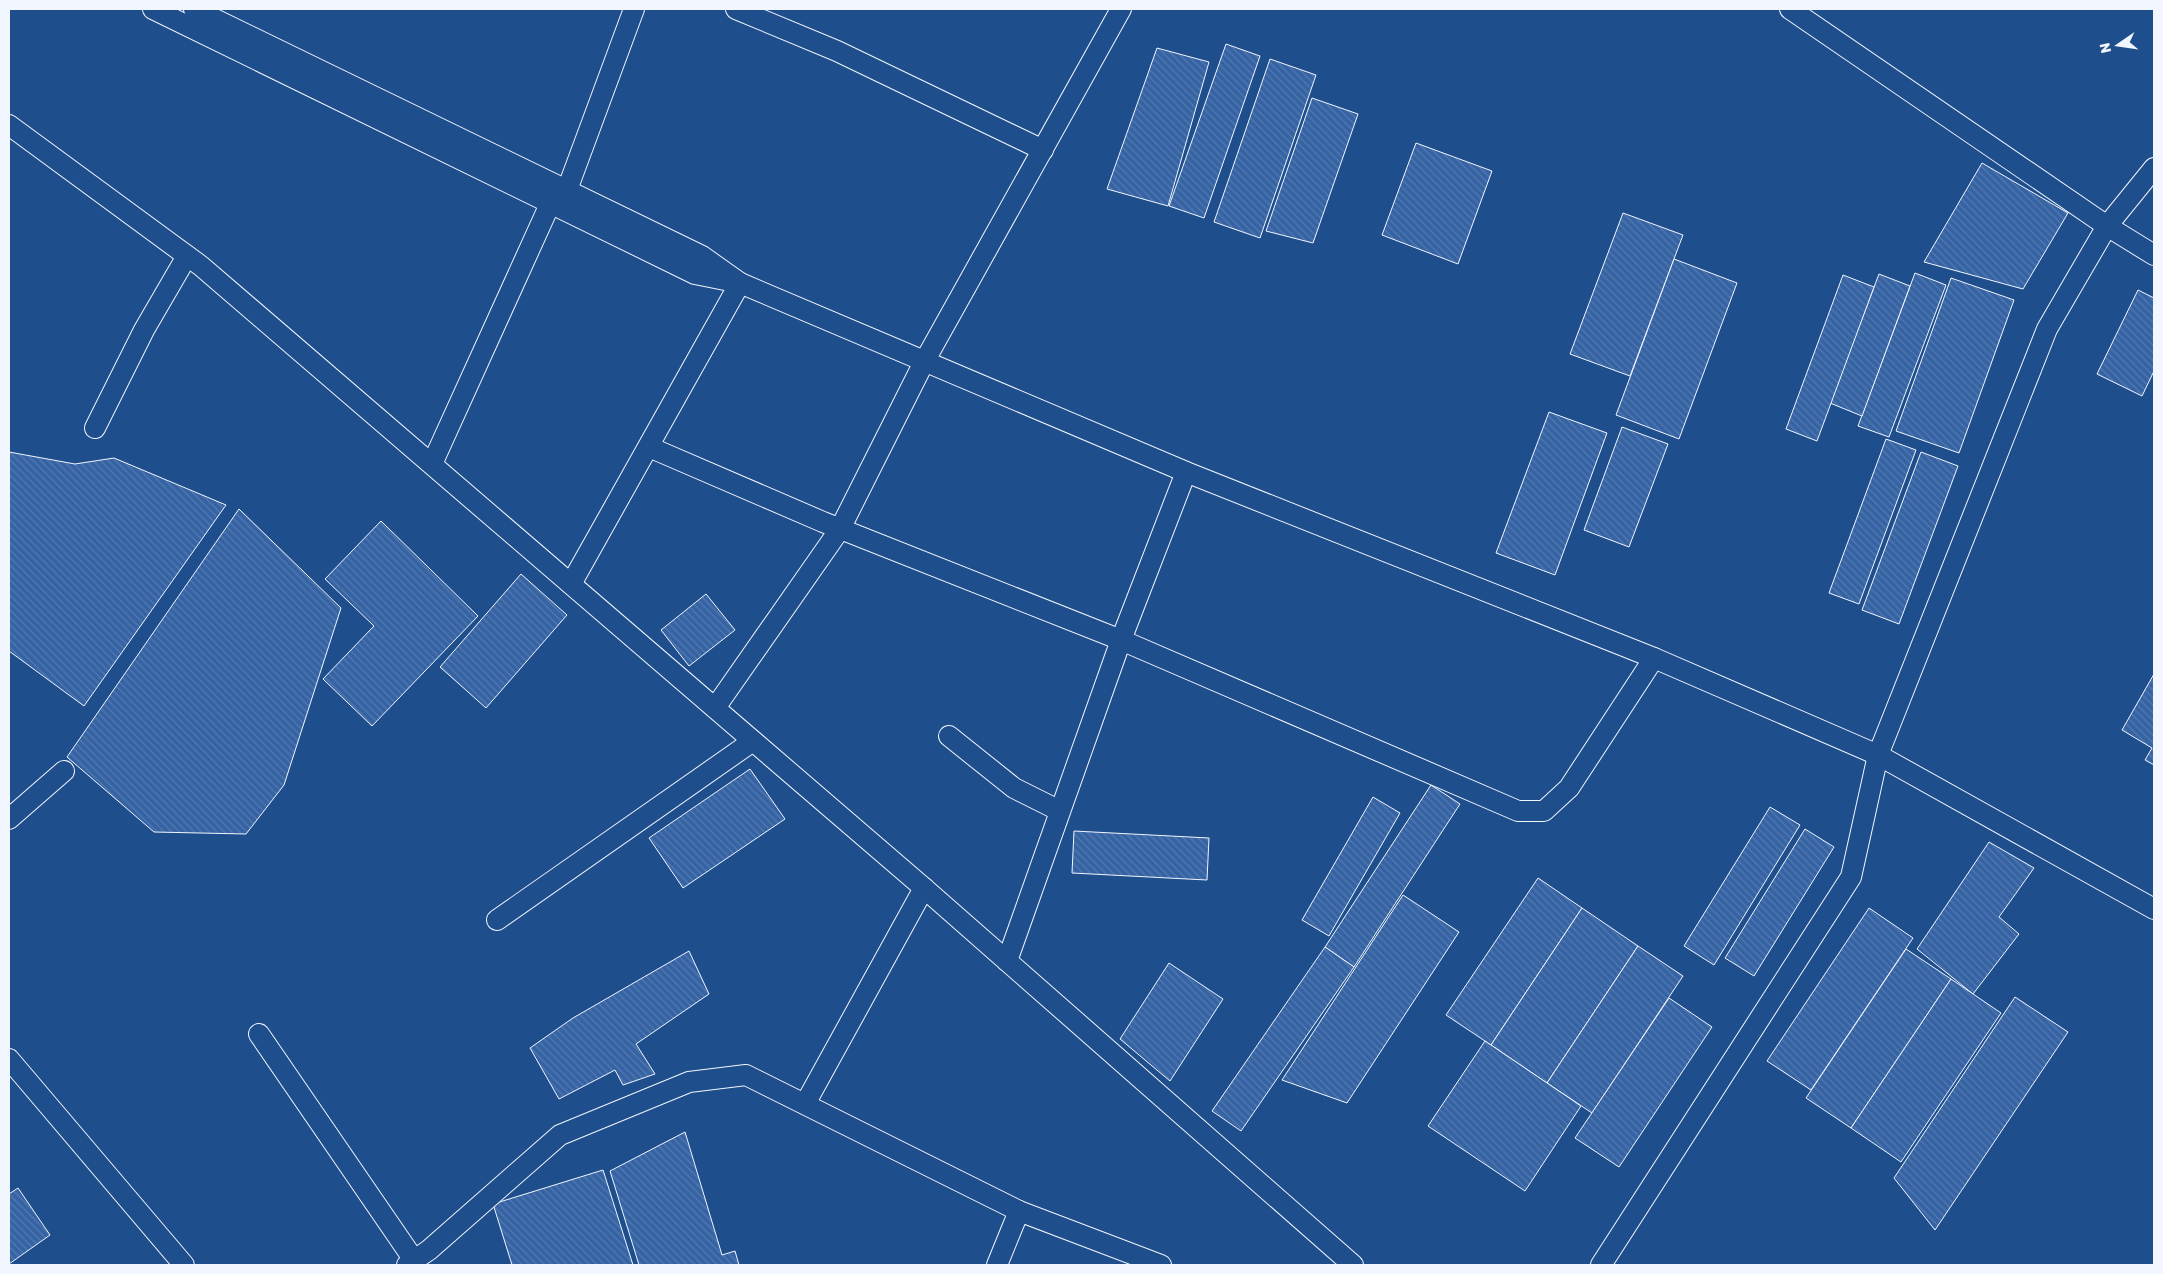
<svg xmlns="http://www.w3.org/2000/svg" width="2163" height="1274" font-family="Rubik,sans-serif">
	<style>
		.building { fill: url(#building-back-hatch); stroke: #f2f6ff }
		.lines { fill: none; stroke-linecap: round; stroke-linejoin: round }
		.minor-casing { stroke: #f2f6ff; stroke-width: 22 }
		.minor { stroke: #1f4e8c; stroke-width: 20 }
	</style>
	<defs>
		<pattern id="building-back-hatch" width="6" height="6" patternUnits="userSpaceOnUse" patternTransform="scale(1.25)"><rect width="6" height="6" fill="#3563a3"/><path d="M-1 5l2 2M0 0l6 6M5-1l2 2" fill="none" stroke="#537ab1"/></pattern>
	</defs>
	<rect width="100%" height="100%" fill="#1f4e8c"/>
	<g class="building">
		<polygon points="1226,44 1260,56 1204,218 1169,206"/>
		<polygon points="1157,48 1209,62 1168,206 1107,189"/>
		<polygon points="1270,59 1316,75 1260,238 1214,222"/>
		<polygon points="1312,98 1358,114 1313,243 1266,231"/>
		<polygon points="1416,143 1492,171 1458,264 1382,235"/>
		<polygon points="1982,163 2068,213 2023,289 1924,262"/>
		<polygon points="1623,213 1683,235 1630,376 1570,354"/>
		<polygon points="1674,259 1737,283 1679,439 1616,415"/>
		<polygon points="1915,273 1946,285 1889,437 1858,426"/>
		<polygon points="1879,274 1910,286 1862,416 1830,403"/>
		<polygon points="1843,275 1874,287 1817,441 1786,429"/>
		<polygon points="1951,278 2014,300 1959,453 1896,431"/>
		<polygon points="2138,290 2154,298 2154,371 2142,396 2097,374"/>
		<polygon points="1549,412 1607,433 1555,575 1496,553"/>
		<polygon points="1622,427 1668,444 1629,547 1584,530"/>
		<polygon points="1886,439 1916,450 1859,604 1829,593"/>
		<polygon points="9,452 75,464 114,458 226,505 84,706 9,651"/>
		<polygon points="1921,452 1958,466 1899,624 1862,610"/>
		<polygon points="239,509 341,608 284,785 246,834 154,832 67,757"/>
		<polygon points="381,521 478,616 372,726 323,679 374,626 325,579"/>
		<polygon points="521,574 567,615 486,708 440,667"/>
		<polygon points="706,594 735,630 689,666 661,630"/>
		<polygon points="2154,674 2154,765 2145,760 2152,748 2122,730"/>
		<polygon points="750,769 785,819 683,888 649,838"/>
		<polygon points="1431,785 1460,804 1354,967 1325,947"/>
		<polygon points="1373,797 1400,813 1329,936 1302,920"/>
		<polygon points="1770,807 1800,825 1714,965 1684,946"/>
		<polygon points="1805,829 1834,847 1754,976 1725,958"/>
		<polygon points="1074,831 1209,838 1207,880 1072,873"/>
		<polygon points="1989,842 2034,868 1999,917 2019,934 1973,994 1917,949"/>
		<polygon points="1538,878 1582,908 1491,1045 1446,1015"/>
		<polygon points="1403,895 1459,932 1347,1103 1282,1080"/>
		<polygon points="1582,908 1638,946 1547,1083 1491,1045"/>
		<polygon points="1869,908 1913,938 1811,1090 1767,1061"/>
		<polygon points="1638,946 1683,976 1592,1113 1547,1083"/>
		<polygon points="1325,947 1354,967 1241,1131 1212,1111"/>
		<polygon points="1906,949 1951,979 1851,1128 1806,1098"/>
		<polygon points="689,951 709,994 636,1044 655,1074 623,1085 615,1070 559,1099 530,1048 573,1018"/>
		<polygon points="1169,963 1223,999 1170,1081 1120,1039"/>
		<polygon points="1951,979 2001,1013 1901,1162 1851,1128"/>
		<polygon points="2015,997 2068,1032 1935,1230 1894,1178"/>
		<polygon points="1669,998 1712,1027 1619,1167 1575,1138"/>
		<polygon points="1485,1041 1581,1106 1525,1191 1428,1126"/>
		<polygon points="685,1132 722,1255 735,1251 739,1265 639,1265 610,1171"/>
		<polygon points="603,1170 633,1265 512,1265 493,1204"/>
		<polygon points="18,1188 50,1235 9,1264 9,1194"/>
	</g>
	<g class="lines">
		<defs>
			<g id="minor">
				<polyline points="153,9 695,274 740,283 702,256 194,9"/>
				<polyline points="736,9 837,51 1043,150"/>
				<polyline points="1790,9 2107,226 2154,255"/>
				<polyline points="9,125 201,266 924,888 1353,1265"/>
				<polyline points="567,190 634,9"/>
				<polyline points="95,428 144,330 187,256"/>
				<polyline points="649,447 823,522 1121,640 1518,811 1544,811 1569,788 1654,658"/>
				<polyline points="432,464 550,204"/>
				<polyline points="571,584 740,283 1186,472 1654,658 1878,755 2154,909"/>
				<polyline points="715,708 840,529 924,362 1121,9"/>
				<polyline points="949,736 1014,788 1060,811"/>
				<polyline points="9,819 64,771"/>
				<polyline points="497,920 753,741"/>
				<polyline points="1007,961 1121,640 1186,472"/>
				<polyline points="259,1034 414,1260"/>
				<polyline points="9,1059 184,1265"/>
				<polyline points="805,1104 924,888"/>
				<polyline points="407,1265 429,1250 560,1135 689,1082 746,1075 1019,1211 1161,1265"/>
				<polyline points="997,1265 1019,1211"/>
				<polyline points="1601,1265 1851,877 1878,755 2047,329 2107,226 2154,168"/>
			</g>
		</defs>
		<use href="#minor" class="minor-casing"/>
		<use href="#minor" class="minor"/>
	</g>
	<rect width="2163" height="1274" fill="none" stroke="#f2f6ff" stroke-width="20"/>
	<g transform="translate(2118 45) rotate(257)" stroke="#1f4e8c" stroke-width="4" paint-order="stroke">
	<path d="M0-4L9 19L0 12L-9 19Z" fill="#f2f6ff"/>
	<text y="-8" font-size="14" font-weight="bold" text-anchor="middle" fill="#f2f6ff">N</text>
	</g>
</svg>
